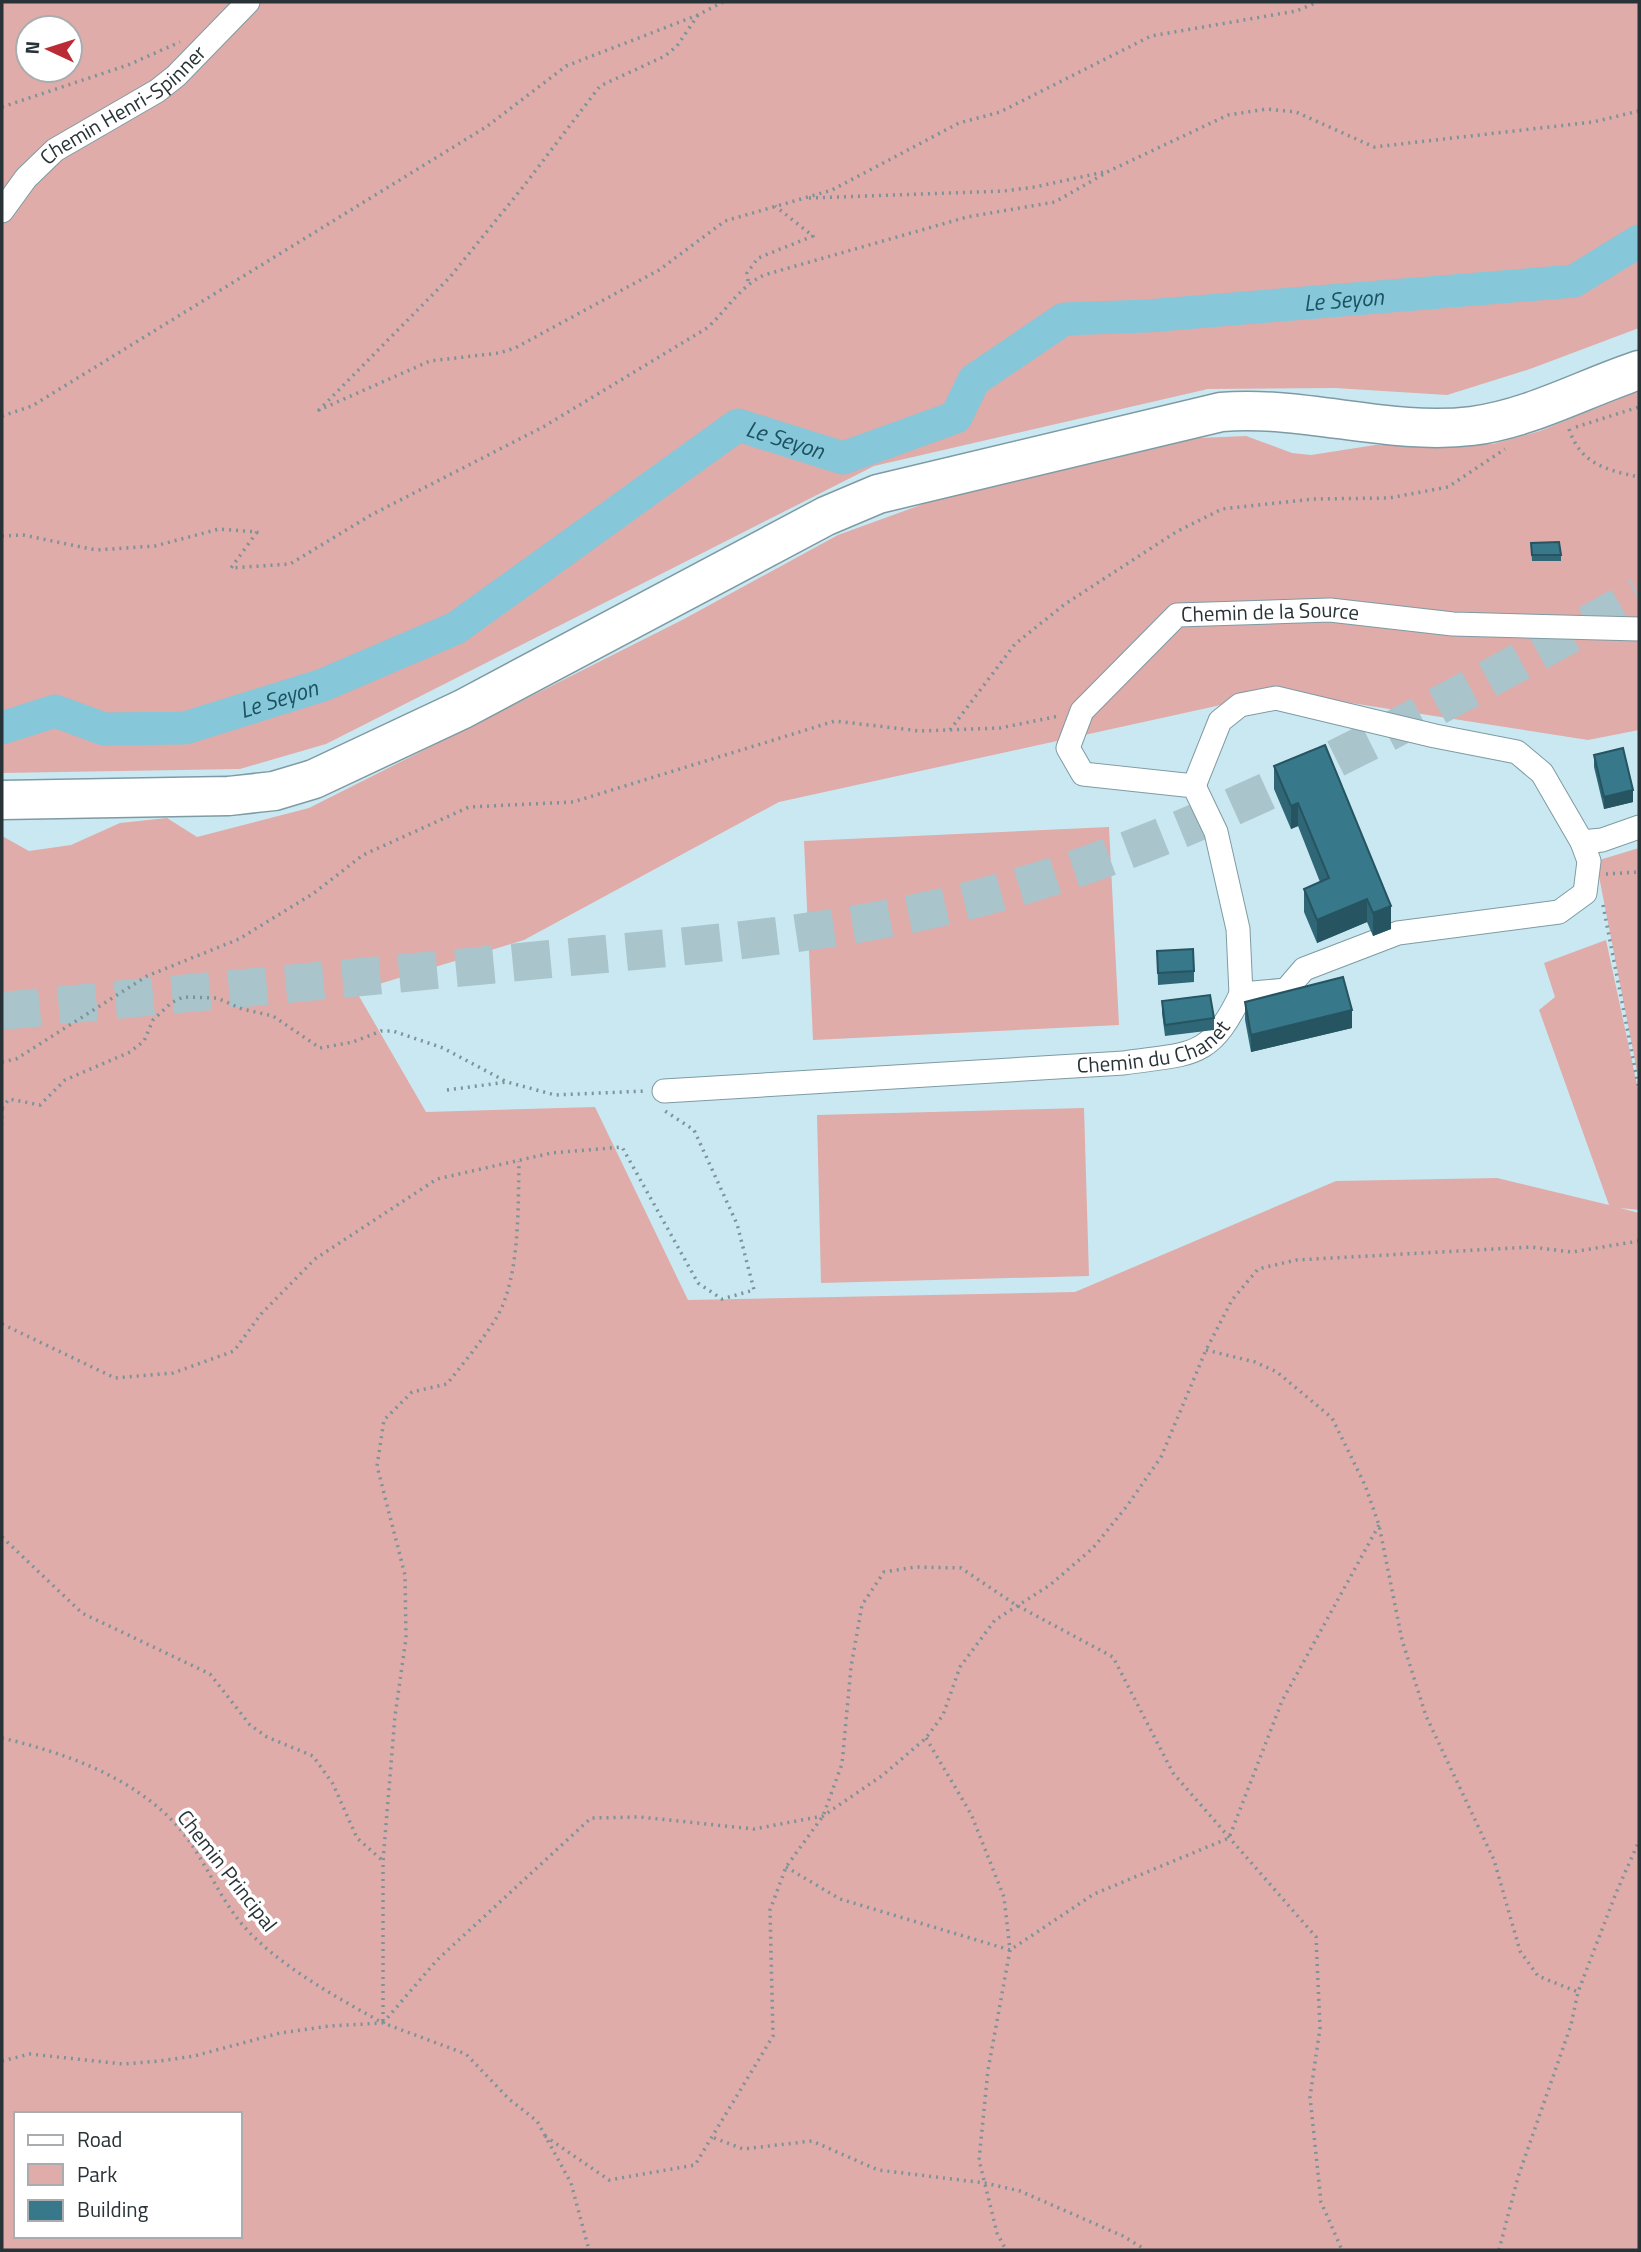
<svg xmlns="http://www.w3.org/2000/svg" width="1641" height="2252" font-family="'Titillium Web',sans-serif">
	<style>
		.green { fill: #dfaca9; fill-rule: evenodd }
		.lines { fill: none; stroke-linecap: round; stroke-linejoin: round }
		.river { stroke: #86c7da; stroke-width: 33 }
		.highway-tunnel { stroke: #aac4cc; stroke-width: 38; stroke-dasharray: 38 19; stroke-linecap: butt }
		.street-casing { stroke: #7e9ba3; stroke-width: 25 }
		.highway-casing { stroke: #7e9ba3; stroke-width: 41 }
		.path { stroke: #7d9299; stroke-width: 3.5; stroke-dasharray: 2 5; stroke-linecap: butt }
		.street { stroke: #fff; stroke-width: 23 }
		.highway { stroke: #fff; stroke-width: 38 }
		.wall { fill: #2f6777 }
		.shaded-wall { fill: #265461 }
		.building { fill: #37788a; stroke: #265461; stroke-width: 2 }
		.labels { text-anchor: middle; stroke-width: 7; stroke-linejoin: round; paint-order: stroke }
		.street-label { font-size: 21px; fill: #283337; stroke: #fff }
		.water-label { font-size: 23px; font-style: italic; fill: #1b5260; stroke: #fff }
	</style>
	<rect width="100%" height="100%" fill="#cae8f1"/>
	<g class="green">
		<path d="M2,2H1639V328L1530,369L1447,395L1335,388L1208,389L874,466L326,744L240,769L2,773ZM28,28H70V70H28Z"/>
		<path d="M1639,391V730L1588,740L1280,692L779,802L524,940L356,991L426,1112L595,1107L688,1300L1075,1292L1336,1181L1497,1178L1609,1205L1539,1010L1555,997L1544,963L1606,940L1639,1094V1210L1620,1208L1639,1213V2250H2V836L29,851L71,845L120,823L167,818L197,837L309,808L684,619L838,535L926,503L1199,438L1246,436L1292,453L1311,455L1375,445L1493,444L1540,431ZM16,2114H240V2236H16Z"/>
		<polygon points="1109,827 1119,1025 813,1040 804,841"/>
		<polygon points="1639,848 1639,1081 1596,861"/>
		<polygon points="1084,1108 1089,1276 821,1283 817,1115"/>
	</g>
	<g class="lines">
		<path class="river" id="s1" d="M2,728L55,711L104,729L185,728L323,685L456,628L738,425L843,458L956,417L974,380L1064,319L1147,316L1574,281L1639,241"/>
		<path class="highway-tunnel" d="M2,1011C184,993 367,977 550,959C678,947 808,937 934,909C1183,853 1418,718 1639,596"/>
		<defs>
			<g id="street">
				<path id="s2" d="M2,211L26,178L55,150L157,91L176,76L248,2"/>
				<polyline points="1194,786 1220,721 1240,705 1276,698 1435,736 1517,752 1542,773 1582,842 1602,840 1639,827"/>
				<path id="s3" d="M1241,994L1238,929L1216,832L1194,786L1083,774L1068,748L1082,711L1177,615L1330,610L1453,624L1639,629"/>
				<path id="s4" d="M664,1091L1124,1063C1191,1053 1210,1060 1241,994L1286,990L1304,969L1398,933L1559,912L1585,893L1589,861L1582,842"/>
			</g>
			<path id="highway" d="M2,800L229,796L274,791L314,779L463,709L826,516L878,494L1221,412C1305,405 1389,436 1472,426C1529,419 1585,388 1639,370"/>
		</defs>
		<use href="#street" class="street-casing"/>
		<use href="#highway" class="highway-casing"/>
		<g class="path">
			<polyline points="698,15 677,46 665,56 600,86 523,187 450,277 319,410 430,361 499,353 515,348 659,270 725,221 832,190 959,123 1000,112 1151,36 1296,11 1318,2"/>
			<polyline points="2,107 128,65 180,42"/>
			<polyline points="809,198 1004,191 1035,187 1104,172"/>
			<polyline points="748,281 747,273 758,258 813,236 775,206"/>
			<polyline points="2,416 32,406 486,127 566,66 698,15 723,2"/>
			<polyline points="1576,427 1639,407"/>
			<path d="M1569,429C1580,463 1605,470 1639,477"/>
			<path d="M2,536L23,535L96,550L155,546L219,529L257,532L231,568L290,564L371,515L543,427L707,328C728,309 739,287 764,275L967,217L1055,202L1109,171L1228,115L1267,109L1296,112L1374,147L1593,122L1639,111"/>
			<polyline points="950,730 1015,644 1065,604 1176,532 1222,509 1313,499 1389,498 1448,487 1505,449"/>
			<polyline points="1606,874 1639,872"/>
			<polyline points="1603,905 1639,1089"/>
			<polyline points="2,1062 16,1059 147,976 239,939 314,893 363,855 469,807 573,802 835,721 920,731 1000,728 1059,716"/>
			<polyline points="447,1090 507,1082 555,1095 646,1091"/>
			<polyline points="2,1108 9,1099 40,1105 65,1080 130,1052 144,1041 153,1020 171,1003 183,997 217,998 242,1009 273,1016 320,1048 353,1042 381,1031 393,1031 443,1048 507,1082"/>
			<polyline points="2,1109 2,1124"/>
			<polyline points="2,1324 115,1378 173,1373 234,1351 261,1314 315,1259 437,1179 551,1153 622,1147 698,1283 722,1299 754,1290 737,1224 694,1130 665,1111"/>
			<polyline points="1206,1350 1255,1362 1277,1372 1332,1418 1365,1485 1379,1525 1402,1640 1426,1716 1494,1860 1520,1951 1538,1976 1578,1992"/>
			<polyline points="2,1537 82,1613 210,1674 250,1725 267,1737 313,1756 333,1784 357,1838 383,1861"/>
			<path d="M2,1738C66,1753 136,1778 180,1829C206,1860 220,1902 249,1932C286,1970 335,1996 381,2022"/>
			<polyline points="926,1738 971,1814 1004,1897 1010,1950 988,2070 979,2160 997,2233 1006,2250"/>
			<polyline points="786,1867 840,1899 1010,1950 1094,1894 1229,1838 1282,1701 1379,1525"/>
			<path d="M383,2021V1861L395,1716L406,1638L405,1575L377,1466L384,1420L412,1392L447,1384C464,1362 484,1339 498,1315C520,1275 518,1206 519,1161"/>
			<polyline points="383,2023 437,1960 591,1818 640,1817 754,1829 823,1816 883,1775 926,1738 943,1715 960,1667 995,1620 1050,1585 1093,1548 1127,1506 1161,1457 1206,1350 1232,1300 1258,1269 1296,1260 1531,1247 1572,1252 1639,1241"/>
			<polyline points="2,2061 30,2054 123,2064 160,2061 194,2056 280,2033 329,2026 383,2023 466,2054 509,2099 537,2121 571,2183 589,2250"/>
			<polyline points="545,2136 609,2180 695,2165 773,2036 770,1910 786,1867 823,1816 842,1764 851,1667 862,1605 884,1572 915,1567 961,1568 1016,1605 1113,1657 1173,1773 1316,1937 1320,2028 1310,2097 1321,2202 1342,2250"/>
			<polyline points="714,2138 743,2149 812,2141 878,2170 985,2183 1020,2191 1123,2236 1146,2250"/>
			<polyline points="1499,2250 1518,2177 1571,2025 1578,1992 1616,1893 1639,1841"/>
		</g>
		<use href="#street" class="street"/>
		<use href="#highway" class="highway"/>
	</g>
	<g class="wall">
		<polygon points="1531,543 1561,555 1561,561 1532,561"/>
		<polygon points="1594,755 1633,802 1604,809 1594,767"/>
		<polygon points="1274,766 1391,929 1373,936 1367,922 1317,943 1304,912 1304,889 1320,882 1298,826 1291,829 1274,789"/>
		<polygon points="1157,951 1194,971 1194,982 1158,985"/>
		<polygon points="1162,1001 1214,1018 1214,1030 1165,1036 1162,1013"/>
		<polygon points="1245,1002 1352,1028 1251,1052 1245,1020"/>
	</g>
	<g class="shaded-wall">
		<polygon points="1633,790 1633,802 1604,809 1604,797"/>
		<polygon points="1298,803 1298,826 1291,829 1291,806"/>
		<polygon points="1367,899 1367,922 1317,943 1317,920"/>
		<polygon points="1391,906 1391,929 1373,936 1373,913"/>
		<polygon points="1352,1010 1352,1028 1251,1052 1251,1035"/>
	</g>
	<g class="building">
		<polygon points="1559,542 1561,555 1532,555 1531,543"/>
		<polygon points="1325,745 1391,906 1373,913 1367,899 1317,920 1304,889 1329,878 1298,803 1291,806 1274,766"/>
		<polygon points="1623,748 1633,790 1604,797 1594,755"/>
		<polygon points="1193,949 1194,971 1158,973 1157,951"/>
		<polygon points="1343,977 1352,1010 1251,1035 1245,1002"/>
		<polygon points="1210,995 1214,1018 1165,1025 1162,1001"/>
	</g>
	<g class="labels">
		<g class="street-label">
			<text dy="7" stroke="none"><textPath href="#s2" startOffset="163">Chemin Henri-Spinner</textPath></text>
			<text dy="7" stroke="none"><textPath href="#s3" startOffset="625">Chemin de la Source</textPath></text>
			<text dy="7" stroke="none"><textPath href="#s4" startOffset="494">Chemin du Chanet</textPath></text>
			<text transform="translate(227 1871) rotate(52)" y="7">Chemin Principal</text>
		</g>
		<g class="water-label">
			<text dy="8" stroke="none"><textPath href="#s1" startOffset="1486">Le Seyon</textPath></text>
			<text dy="8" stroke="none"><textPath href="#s1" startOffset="875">Le Seyon</textPath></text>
			<text dy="8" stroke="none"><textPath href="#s1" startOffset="287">Le Seyon</textPath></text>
		</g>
	</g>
	<rect width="1641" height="2252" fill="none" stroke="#283337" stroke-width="7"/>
	<rect x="14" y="2112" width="228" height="126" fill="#ffffff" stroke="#a9adaf" stroke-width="2"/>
	<rect x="28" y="2135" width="35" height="10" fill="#ffffff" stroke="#a9adaf" stroke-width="2"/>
	<text x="77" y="2147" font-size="21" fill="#283337">Road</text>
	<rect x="28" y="2164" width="35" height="21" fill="#dfaca9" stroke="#a9adaf" stroke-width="2"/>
	<text x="77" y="2182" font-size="21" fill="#283337">Park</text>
	<rect x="28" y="2200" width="35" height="21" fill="#37788a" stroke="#a9adaf" stroke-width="2"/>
	<text x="77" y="2217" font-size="21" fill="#283337">Building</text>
	<g transform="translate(49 49) rotate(274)"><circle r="33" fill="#ffffff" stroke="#a9adaf" stroke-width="2"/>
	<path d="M0-5L12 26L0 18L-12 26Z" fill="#bb2b35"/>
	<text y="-10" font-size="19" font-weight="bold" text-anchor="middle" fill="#283337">N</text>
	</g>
</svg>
